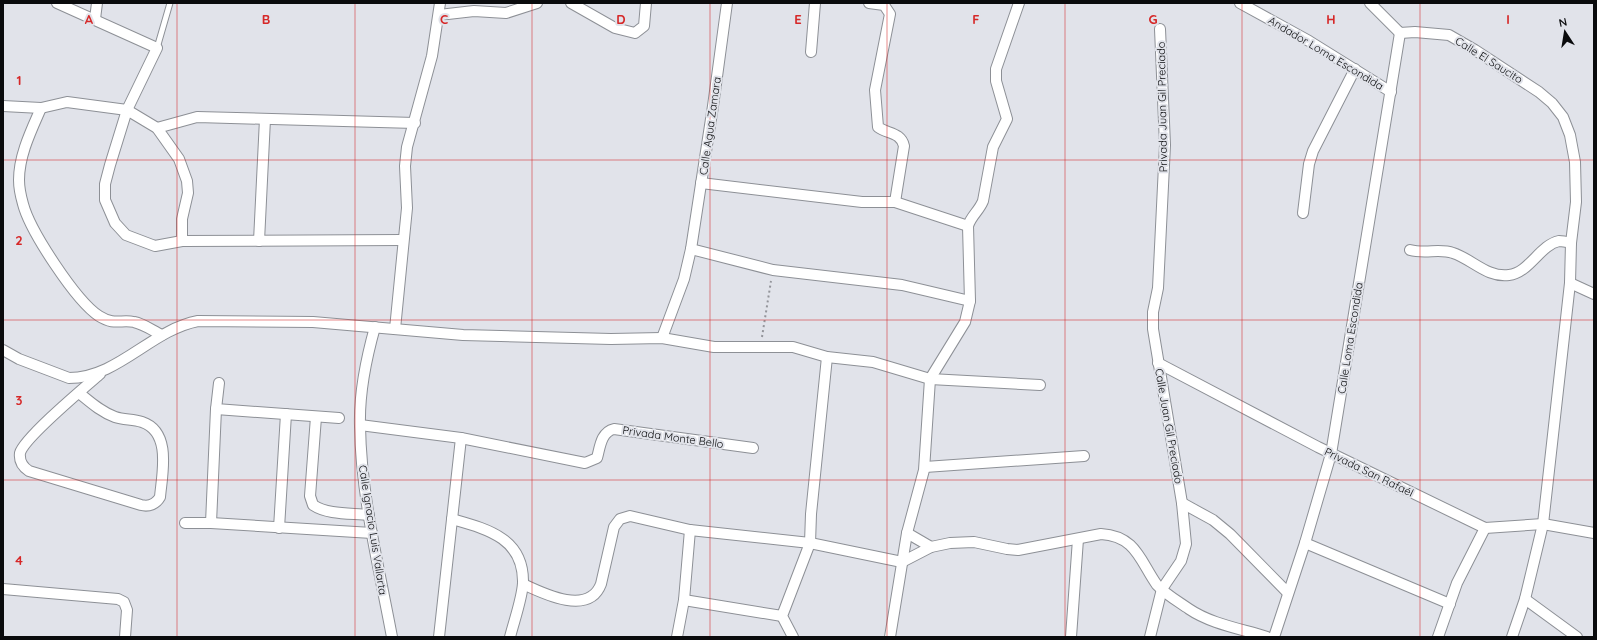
<svg xmlns="http://www.w3.org/2000/svg" width="1597" height="640" font-family="Quicksand,sans-serif">
	<style>
		.lines { fill: none; stroke-linecap: round; stroke-linejoin: round }
		.lane-casing { stroke: #8d9096; stroke-width: 7 }
		.street-casing { stroke: #8d9096; stroke-width: 12 }
		.path { stroke: #93949a; stroke-width: 2; stroke-dasharray: 2 3; stroke-linecap: butt }
		.lane { stroke: #fff; stroke-width: 5 }
		.street { stroke: #fff; stroke-width: 10 }
		.grid { fill: none; stroke: #d62828; stroke-width: 1; stroke-opacity: 0.55 }
		.labels { text-anchor: middle; stroke-width: 4; stroke-linejoin: round; paint-order: stroke }
		.street-label { font-size: 11px; fill: #0a0b0d; stroke: #e1e3ea }
		.grid-label { font-size: 13px; text-anchor: middle; font-weight: bold; fill: #d62828; stroke: #e1e3ea; stroke-width: 4; stroke-linejoin: round; paint-order: stroke }
	</style>
	<rect width="100%" height="100%" fill="#e1e3ea"/>
	<g class="lines">
		<defs>
			<polyline id="lane" points="157,48 170,3"/>
			<g id="street">
				<polyline points="57,3 157,48 127,110 110,165 105,184 105,200 115,223 126,235 155,246 182,241 403,240"/>
				<polyline points="571,3 615,28 635,33 644,26 646,3"/>
				<path d="M869,3L884,5L890,14L875,90L878,127C887,134 901,132 904,146L895,202"/>
				<polyline points="1240,3 1309,41 1391,92"/>
				<polyline points="1370,3 1400,33 1415,32 1449,35 1475,50 1539,92 1552,103 1563,117 1570,135 1575,162 1576,202 1571,243 1570,283 1543,524 1525,599 1512,637"/>
				<polyline points="439,15 474,11 506,13 537,3"/>
				<polyline points="95,19 97,3"/>
				<polyline points="811,52 815,3"/>
				<polyline points="3,106 41,108 67,102 127,110 157,128 179,159 187,181 188,193 182,219 182,241"/>
				<path d="M41,108C31,131 19,155 19,180C19,188 21,197 23,204C30,231 76,301 99,316C115,326 121,319 134,322C144,324 153,331 162,335"/>
				<polyline points="157,128 197,117 415,123"/>
				<polyline points="701,183 862,202 895,202 968,226"/>
				<polyline points="1303,213 1309,164 1313,151 1355,69"/>
				<polyline points="259,241 265,119"/>
				<polyline points="691,249 773,270 902,285 970,301"/>
				<path d="M1410,250C1426,254 1440,248 1453,253C1472,259 1487,278 1509,275C1529,273 1540,245 1559,241C1562,241 1567,242 1571,243"/>
				<polyline points="1570,283 1594,294"/>
				<path d="M375,327C366,359 359,393 360,426C361,497 379,567 392,637"/>
				<polyline points="395,329 407,208 405,166 407,147 432,56 440,3"/>
				<polyline points="662,338 684,279 691,249 713,106 727,3"/>
				<path d="M3,350L19,359L69,378C118,378 151,330 198,321L313,322L463,335L611,339L662,338L714,347H793L827,357L873,362L930,379L1040,385"/>
				<polyline points="1158,363 1318,447 1485,528 1543,524 1594,533"/>
				<polyline points="219,383 216,409 339,418"/>
				<path d="M79,393C90,402 101,412 115,417C124,420 133,419 142,422C172,432 162,474 160,497C156,504 149,507 141,505L29,471C23,467 19,461 20,453C24,438 85,387 100,374"/>
				<path d="M316,417L310,496L313,505C328,515 351,513 369,515"/>
				<path d="M360,425L461,438L585,463L597,458C600,447 601,432 614,429L753,448"/>
				<polyline points="925,467 1084,456"/>
				<polyline points="1182,503 1213,520 1230,534 1288,593"/>
				<path d="M452,519C487,529 524,538 523,583C522,599 514,621 510,637"/>
				<polyline points="185,523 211,523 216,409"/>
				<polyline points="211,523 372,533"/>
				<polyline points="279,528 286,414"/>
				<polyline points="907,533 931,547"/>
				<polyline points="1305,543 1450,604"/>
				<path d="M523,584C544,594 589,616 601,584L614,527L620,519L630,516L690,530L810,543L902,562L931,547L950,543L974,542L1007,549L1018,550L1101,534C1136,536 1140,561 1157,585C1165,594 1179,602 1189,609C1211,624 1242,629 1267,637"/>
				<polyline points="3,589 118,599 124,602 127,610 125,637"/>
				<polyline points="1525,599 1577,637"/>
				<polyline points="684,600 782,616"/>
				<polyline points="439,637 461,438"/>
				<polyline points="677,637 684,600 690,530"/>
				<polyline points="793,637 782,616 810,543 811,514 827,357"/>
				<path d="M890,637L907,533L924,470L930,379L965,322L970,301L968,226C971,216 979,211 983,201L993,147L1007,119L996,81V69L1019,3"/>
				<polyline points="1071,637 1078,539"/>
				<polyline points="1150,637 1162,589 1181,561 1186,544 1182,503 1153,329 1153,312 1158,288 1165,145 1160,29"/>
				<polyline points="1274,637 1305,543 1331,454 1400,33"/>
				<polyline points="1438,637 1457,583 1485,528"/>
			</g>
		</defs>
		<use href="#lane" class="lane-casing"/>
		<use href="#street" class="street-casing"/>
		<polyline class="path" points="762,337 771,281"/>
		<use href="#lane" class="lane"/>
		<use href="#street" class="street"/>
	</g>
	<path class="grid" d="M177,3V637M355,3V637M532,3V637M710,3V637M887,3V637M1065,3V637M1242,3V637M1420,3V637M3,160H1594M3,320H1594M3,480H1594"/>
	<g class="labels">
		<g class="street-label">
			<text transform="translate(1326 53) rotate(31)" y="4">Andador Loma Escondida</text>
			<text transform="translate(1489 60) rotate(32)" y="4">Calle El Saucito</text>
			<text transform="translate(1162 107) rotate(-91)" y="4">Privada Juan Gil Preciado</text>
			<text transform="translate(710 126) rotate(-82)" y="4">Calle Agua Zamara</text>
			<text transform="translate(1350 338) rotate(-81)" y="4">Calle Loma Escondida</text>
			<text transform="translate(1169 426) rotate(80)" y="4">Calle Juan Gil Preciado</text>
			<text transform="translate(673 437) rotate(8)" y="4">Privada Monte Bello</text>
			<text transform="translate(1369 472) rotate(26)" y="4">Privada San Rafaél</text>
			<text transform="translate(373 530) rotate(81)" y="4">Calle Ignacio Luis Vallarta</text>
		</g>
	</g>
	<g class="grid-label">
		<text x="89" y="24">A</text>
		<text x="266" y="24">B</text>
		<text x="444" y="24">C</text>
		<text x="621" y="24">D</text>
		<text x="798" y="24">E</text>
		<text x="976" y="24">F</text>
		<text x="1153" y="24">G</text>
		<text x="1331" y="24">H</text>
		<text x="1508" y="24">I</text>
		<text x="19" y="85">1</text>
		<text x="19" y="245">2</text>
		<text x="19" y="405">3</text>
		<text x="19" y="565">4</text>
	</g>
	<rect width="1597" height="640" fill="none" stroke="#0a0b0d" stroke-width="8"/>
	<g transform="translate(1565 32) rotate(348)" stroke="#e1e3ea" stroke-width="3" paint-order="stroke">
	<path d="M0-3L7 15L0 10L-7 15Z" fill="#0a0b0d"/>
	<text y="-6" font-size="11" font-weight="bold" text-anchor="middle" fill="#0a0b0d">N</text>
	</g>
</svg>
